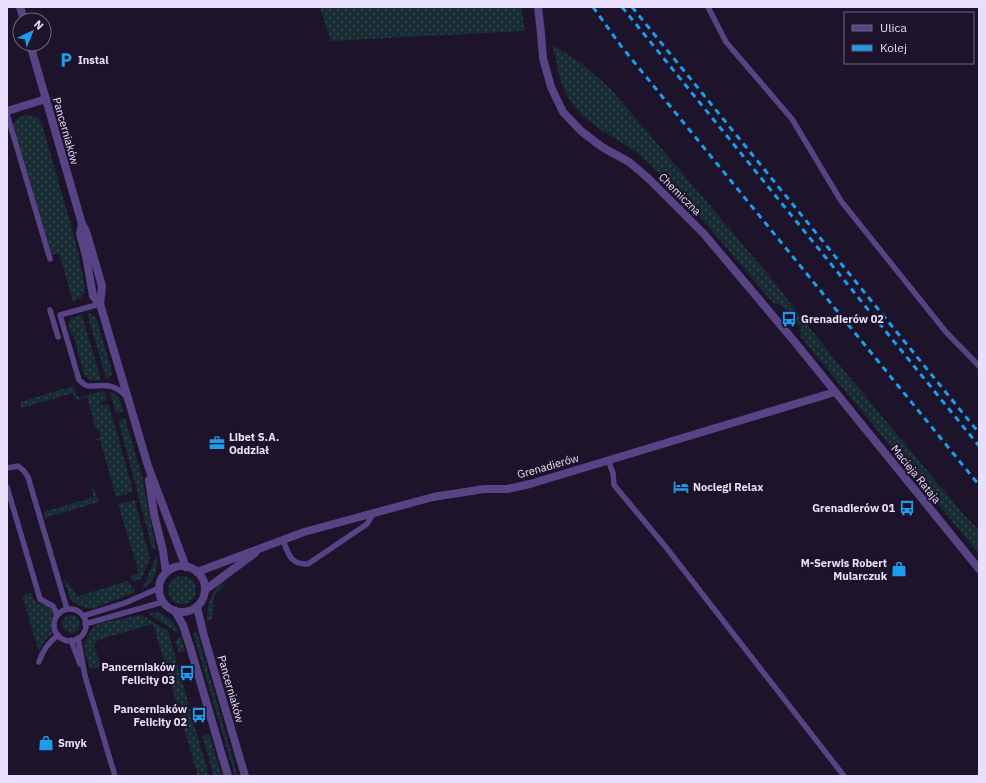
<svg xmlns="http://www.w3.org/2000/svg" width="986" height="783" font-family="'IBM Plex Sans',sans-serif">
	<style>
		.grass { fill: url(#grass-dots) }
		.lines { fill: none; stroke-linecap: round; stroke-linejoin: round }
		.lane { stroke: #584384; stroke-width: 5.5 }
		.street { stroke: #584384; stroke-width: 8 }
		.rail { stroke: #1c9ceb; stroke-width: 3; stroke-dasharray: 6 5; stroke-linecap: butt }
		.labels { text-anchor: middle; stroke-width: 4; stroke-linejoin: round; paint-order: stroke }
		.poi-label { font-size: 11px; font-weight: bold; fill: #eadffc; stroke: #1d132a; text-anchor: start }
		.street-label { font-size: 11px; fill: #eadffc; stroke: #1d132a }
	</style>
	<defs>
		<pattern id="grass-dots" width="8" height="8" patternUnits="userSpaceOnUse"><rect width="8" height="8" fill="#172c33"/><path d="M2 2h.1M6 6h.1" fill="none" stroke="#394a51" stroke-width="1.8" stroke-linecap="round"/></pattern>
	</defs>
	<rect width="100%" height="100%" fill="#1d132a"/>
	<g class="grass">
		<polygon points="325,7 521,7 525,31 331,41 320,8"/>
		<path d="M553,45L581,63L610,88L762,267L832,356L965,516L979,530V554L800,336L801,328L782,306L772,302C732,255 693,205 647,162C622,137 586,129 568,97C559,81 556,62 553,45Z"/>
		<path d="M23,115C32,114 38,116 42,124L77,246L85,288V292L80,299L73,302L59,253L52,255L13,124L17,119Z"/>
		<polygon points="87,313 93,315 97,320 112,372 112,374 109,378 106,378"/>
		<path d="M82,315L101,380C83,384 83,369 79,356L77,354L78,350L73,335L70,333L68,324L71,318Z"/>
		<polygon points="73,386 76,395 79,397 104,391 107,399 106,400 100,403 101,406 107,404 109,405 133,490 132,492 116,497 100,440 97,441 96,439 101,437 98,429 96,430 87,397 76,400 73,393 22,408 20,402"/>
		<path d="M110,392C120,395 121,403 123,412L119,413L115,411Z"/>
		<polygon points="125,418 142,476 156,549 154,550 152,548 119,423 121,419"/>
		<polygon points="91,489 94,489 99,502 45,518 44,512 94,497"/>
		<polygon points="134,500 135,501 150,559 141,579 134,581 130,576 139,573 118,504"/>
		<path d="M157,556C159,569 154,583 142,589L156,557Z"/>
		<circle cx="182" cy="590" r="14"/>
		<polygon points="65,579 78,596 128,581 135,592 98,607 89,609 78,605 70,599 64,580"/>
		<path d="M222,582L224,586L214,596L213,618L207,622C206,607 211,591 222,582Z"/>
		<polygon points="31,593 35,601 49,607 53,613 51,626 53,633 46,639 39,651 22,596"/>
		<path d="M157,612C166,615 175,621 178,631L176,632L150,615V613Z"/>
		<circle cx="71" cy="624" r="9"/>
		<polygon points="142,615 168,631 209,776 198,776 153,624 98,640 94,645 100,664 98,667 93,669 89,666 85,652 84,643 93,627 100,623"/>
		<polygon points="197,632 238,776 235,776 193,633"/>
		<polygon points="181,637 185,651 179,653 175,642 178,638"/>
		<polygon points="209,734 222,776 214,776 202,736"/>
	</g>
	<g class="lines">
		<g class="lane">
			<polyline points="708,7 726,42 792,119 841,201 946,332 979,366"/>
			<polyline points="7,114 50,259"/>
			<path d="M100,304L60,315L79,380L85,385L88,386C106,386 112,382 127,397"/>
			<polyline points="50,310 58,337"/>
			<polyline points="608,460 613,473 614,485 665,546 844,776"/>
			<polyline points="7,468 18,466 24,471 28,477 67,609"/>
			<polyline points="7,487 40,599 53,606 57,615"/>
			<path d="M283,540C288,554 291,565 308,564L367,524L373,514"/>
			<circle cx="70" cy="625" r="16"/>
			<polyline points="83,616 125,603 159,588"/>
			<polyline points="85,624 163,602"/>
			<polyline points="78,638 85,676 115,776"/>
			<polyline points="71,640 80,664"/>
			<path d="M39,662C43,650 48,643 58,635"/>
		</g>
		<g class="street">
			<polyline points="20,7 24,20"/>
			<polyline points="538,7 541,33 543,58 551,87 563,112 581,131 602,147 629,162 648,178 704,234 794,341 979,569"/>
			<polyline points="30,44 82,224 86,231 102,286 100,304 148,466 186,567"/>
			<polyline points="7,111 46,99"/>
			<polyline points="82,224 80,234 86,256 93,296 100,304"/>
			<polyline points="149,480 154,514 163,551 166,572"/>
			<circle cx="182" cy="589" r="23"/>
			<polyline points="197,572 304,532 433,497 484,489 507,489 530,484 835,392"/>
			<polyline points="205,590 255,553"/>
			<polyline points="197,607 204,636 245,776"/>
			<polyline points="175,611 183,625 191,650 228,776"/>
		</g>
		<g class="rail">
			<polyline points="593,7 621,46 979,485"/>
			<polyline points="622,7 979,446"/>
			<polyline points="632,7 979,433"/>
		</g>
	</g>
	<defs>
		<symbol id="parking-bare" viewBox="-9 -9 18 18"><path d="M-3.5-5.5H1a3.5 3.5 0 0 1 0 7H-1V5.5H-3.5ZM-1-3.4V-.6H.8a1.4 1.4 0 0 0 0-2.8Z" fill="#1c9ceb" stroke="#1d132a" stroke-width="2.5" paint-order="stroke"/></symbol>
		<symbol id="bus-bare" viewBox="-9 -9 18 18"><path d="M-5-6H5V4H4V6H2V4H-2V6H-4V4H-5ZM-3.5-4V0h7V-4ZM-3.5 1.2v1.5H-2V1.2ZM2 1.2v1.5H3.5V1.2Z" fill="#1c9ceb" stroke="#1d132a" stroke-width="2.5" paint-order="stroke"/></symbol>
		<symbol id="office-bare" viewBox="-9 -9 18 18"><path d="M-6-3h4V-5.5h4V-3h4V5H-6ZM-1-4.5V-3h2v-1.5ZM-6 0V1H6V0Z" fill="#1c9ceb" stroke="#1d132a" stroke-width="2.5" paint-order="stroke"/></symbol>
		<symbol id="hotel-bare" viewBox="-9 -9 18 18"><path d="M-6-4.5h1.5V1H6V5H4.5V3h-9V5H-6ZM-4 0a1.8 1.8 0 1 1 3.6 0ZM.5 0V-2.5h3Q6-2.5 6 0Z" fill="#1c9ceb" stroke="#1d132a" stroke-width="2.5" paint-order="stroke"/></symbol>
		<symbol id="shop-bare" viewBox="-9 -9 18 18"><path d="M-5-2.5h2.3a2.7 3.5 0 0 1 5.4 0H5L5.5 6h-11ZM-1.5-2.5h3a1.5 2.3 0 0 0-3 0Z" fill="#1c9ceb" stroke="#1d132a" stroke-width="2.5" paint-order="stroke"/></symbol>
	</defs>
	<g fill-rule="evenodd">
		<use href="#parking-bare" x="55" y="49" width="22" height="22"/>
		<use href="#bus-bare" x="778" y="308" width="22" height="22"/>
		<use href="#office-bare" x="206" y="432" width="22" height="22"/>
		<use href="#hotel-bare" x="670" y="476" width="22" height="22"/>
		<use href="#bus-bare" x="896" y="497" width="22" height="22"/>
		<use href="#shop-bare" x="888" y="558" width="22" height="22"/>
		<use href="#bus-bare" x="176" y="662" width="22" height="22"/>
		<use href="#bus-bare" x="188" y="704" width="22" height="22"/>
		<use href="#shop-bare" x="35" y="732" width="22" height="22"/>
	</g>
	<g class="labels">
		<g class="poi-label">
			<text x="78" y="64">Instal</text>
			<text x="801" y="323">Grenadierów 02</text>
			<text x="229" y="441">Libet S.A.<tspan x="229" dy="13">Oddział</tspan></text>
			<text x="693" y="491">Noclegi Relax</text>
			<text x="895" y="512" text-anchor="end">Grenadierów 01</text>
			<text x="887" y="567" text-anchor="end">M-Serwis Robert<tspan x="887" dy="13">Mularczuk</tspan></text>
			<text x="175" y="671" text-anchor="end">Pancerniaków<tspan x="175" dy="13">Felicity 03</tspan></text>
			<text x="187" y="713" text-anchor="end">Pancerniaków<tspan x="187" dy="13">Felicity 02</tspan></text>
			<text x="58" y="747">Smyk</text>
		</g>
		<g class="street-label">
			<text transform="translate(66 131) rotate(74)" y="4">Pancerniaków</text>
			<text transform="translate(680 194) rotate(45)" y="4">Chemiczna</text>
			<text transform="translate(548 466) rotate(-16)" y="4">Grenadierów</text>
			<text transform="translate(916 474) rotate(51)" y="4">Macieja Rataja</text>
			<text transform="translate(231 689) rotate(74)" y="4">Pancerniaków</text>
		</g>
	</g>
	<rect width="986" height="783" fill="none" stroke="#eadffc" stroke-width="16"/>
	<rect x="844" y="12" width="130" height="52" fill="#1d132a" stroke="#6f657e"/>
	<rect x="852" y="25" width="20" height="6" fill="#584384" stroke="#6f657e"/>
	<text x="880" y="32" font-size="12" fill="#eadffc">Ulica</text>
	<rect x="852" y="45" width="20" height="6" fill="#1c9ceb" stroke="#6f657e"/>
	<text x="880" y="52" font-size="12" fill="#eadffc">Kolej</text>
	<g transform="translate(32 32) rotate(44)"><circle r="19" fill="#1d132a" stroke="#6f657e"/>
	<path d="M0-3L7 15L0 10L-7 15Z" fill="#1c9ceb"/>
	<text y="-6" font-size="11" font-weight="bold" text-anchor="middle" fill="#eadffc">N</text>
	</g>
</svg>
